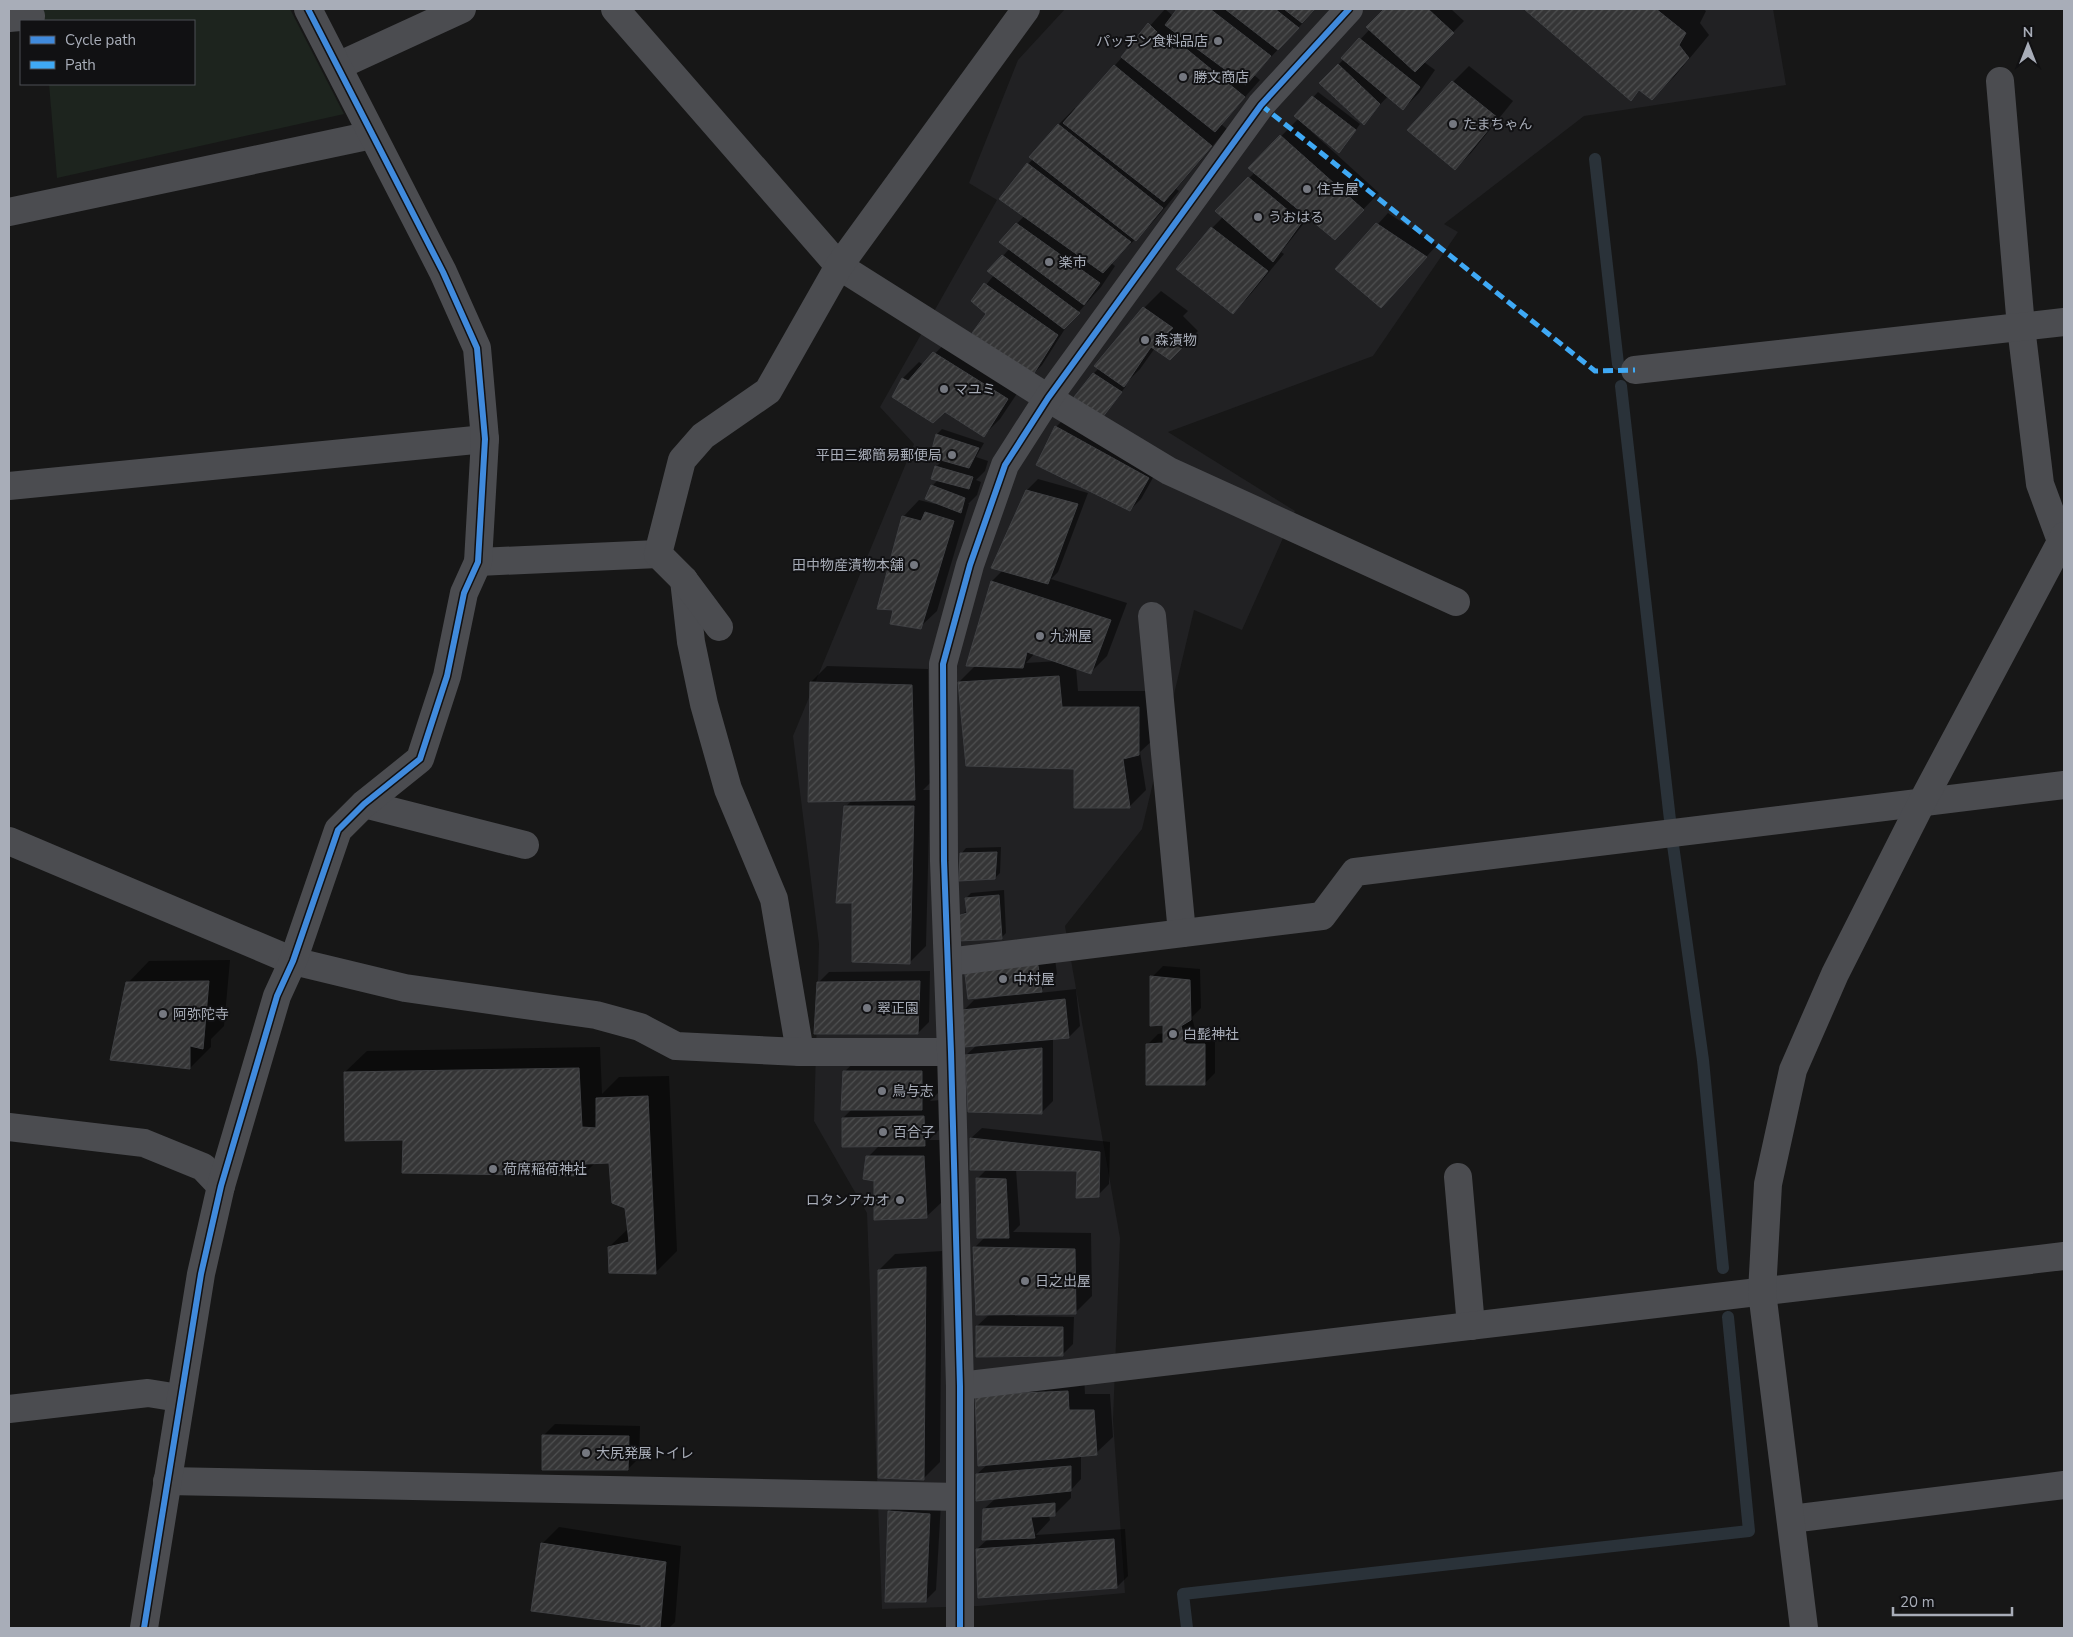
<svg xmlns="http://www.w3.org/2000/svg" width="2073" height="1637" font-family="'Nunito Sans','Noto Sans JP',sans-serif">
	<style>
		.built { fill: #212123 }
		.park { fill: #1d241e }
		.shadow { fill: #0007; fill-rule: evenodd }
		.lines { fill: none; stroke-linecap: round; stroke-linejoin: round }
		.stream { stroke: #2a3239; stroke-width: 12 }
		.building { fill: url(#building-hatch); stroke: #3f4043 }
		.minor { stroke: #4b4c50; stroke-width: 28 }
		.quiet { stroke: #3fa9f5; stroke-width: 5; stroke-dasharray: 10 5; stroke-linecap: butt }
		.cycleway-casing { stroke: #111113; stroke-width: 9 }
		.cycleway { stroke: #408adc; stroke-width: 6 }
		.poi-dot { fill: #757880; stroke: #111113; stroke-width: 2 }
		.labels { text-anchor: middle; stroke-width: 4; stroke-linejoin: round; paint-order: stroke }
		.poi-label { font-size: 14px; fill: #a8adb8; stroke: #111113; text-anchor: start }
	</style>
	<defs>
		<pattern id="building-hatch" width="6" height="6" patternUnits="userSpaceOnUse" patternTransform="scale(1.25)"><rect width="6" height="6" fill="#353536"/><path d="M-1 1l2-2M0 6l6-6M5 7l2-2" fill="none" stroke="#4f5051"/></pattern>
	</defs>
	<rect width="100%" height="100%" fill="#171717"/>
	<polygon class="built" points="1065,9 1773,9 1786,85 1584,116 1444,224 1458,232 1373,356 1168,432 1295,511 1242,630 1194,610 1142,829 1065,926 1120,1238 1113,1420 1125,1593 978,1606 882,1609 867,1213 814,1121 819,944 793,736 914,444 880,407 997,200 969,183 1018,60"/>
	<polygon class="park" points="43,9 290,9 344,114 57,178 49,84 194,84 194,21 44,21"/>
	<g class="shadow">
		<polygon points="1165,9 1173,16 1179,9 1314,9 1314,11 1254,75 1260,80 1221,124 1227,129 1176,189 1179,191 1152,223 1111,263 1115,266 1101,287 1068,324 1042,365 1031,376 988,314 973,301 994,275 1003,256 1010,248 1001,241 1025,215 1028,164 1033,159 1031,157 1059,124 1075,108 1076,109"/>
		<polygon points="1385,9 1451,9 1464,21 1424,62 1435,70 1419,93 1403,109 1388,96 1363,123 1320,83 1344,59 1343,58 1370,29 1368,27"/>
		<polygon points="1526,9 1703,9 1706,11 1700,23 1709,35 1674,77 1652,98 1641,89 1631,99"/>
		<polygon points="1469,66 1513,101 1471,153 1455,169 1453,82"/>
		<polygon points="1318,92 1360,124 1344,147 1303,122 1302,123 1379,193 1351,222 1309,217 1281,252 1284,254 1249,296 1233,313 1212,228 1223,217 1217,211 1255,172 1250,168 1299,118 1296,116"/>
		<polygon points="1388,213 1437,245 1381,307 1337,269"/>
		<polygon points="1161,291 1188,311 1183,316 1198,331 1170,359 1155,348 1140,369 1124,385 1126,386 1107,411 1093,374 1099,368 1096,366 1144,308"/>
		<polygon points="951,337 1024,383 1000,419 984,435 945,410 893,396 903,378 919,362 924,365"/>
		<polygon points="1067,416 1159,467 1141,499 1130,510 1056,427"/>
		<polygon points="942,429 984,443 976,457 988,461 985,471 976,480 981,482 977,495 968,504 969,504 937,611 920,627 903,517 919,500 935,504 937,502 932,486 938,480 936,467 944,459 932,456 937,434"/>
		<path d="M1038,479L1088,493L1058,572L1051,579L1127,603L1107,656L1091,672L1076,667L1078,691H1155V738L1140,752L1146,790L1130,806H1075V767L959,682L976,665L992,581L1003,570L1027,490ZM1035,653L1058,661L1026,663Z"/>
		<polygon points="827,666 928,669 930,783 923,790 930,790 926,946 909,963 853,902 845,807 852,800 811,682"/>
		<polygon points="1001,847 1000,873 995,878 961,854 966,848"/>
		<polygon points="1004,890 1006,933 1001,938 958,917 968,910 966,898 971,893"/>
		<polygon points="1053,943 1057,974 1039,993 1076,989 1080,1026 1069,1037 1053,1038 1053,1101 1042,1112 966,1055 977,1045 963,1011 974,1000 997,997 997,995"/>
		<polygon points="230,960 224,1026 211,1039 211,1047 190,1068 128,983 149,961"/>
		<polygon points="1163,966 1200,969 1201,1008 1192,1017 1196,1034 1215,1034 1215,1073 1204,1084 1147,1045 1158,1034 1165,1033 1165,1023 1152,977"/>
		<polygon points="930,971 929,1022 918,1033 818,983 829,972"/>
		<polygon points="600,1047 602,1094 619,1077 669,1076 677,1251 655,1273 609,1247 629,1228 626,1207 611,1162 595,1163 583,1175 405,1139 345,1072 367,1051"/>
		<polygon points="861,1056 938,1056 938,1093 930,1101 940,1100 941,1128 929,1140 940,1140 943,1201 926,1217 875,1181 868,1157 880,1145 843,1118 852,1109 844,1072"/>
		<polygon points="982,1128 1110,1142 1109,1184 1098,1195 1078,1170 1016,1169 1020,1225 1013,1232 1091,1233 1092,1296 1075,1313 1015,1314 1015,1316 1074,1317 1073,1344 1062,1355 977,1326 990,1314 974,1248 985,1237 977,1179 987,1169 971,1138"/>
		<polygon points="942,1251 940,1462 924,1478 879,1270 895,1254"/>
		<polygon points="1084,1375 1085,1394 1110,1394 1113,1437 1096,1453 1081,1455 1081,1479 1071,1490 1071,1498 1054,1515 1049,1515 1050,1520 1036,1535 1125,1529 1128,1576 1117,1587 977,1549 989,1538 984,1509 996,1498 977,1474 988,1464 976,1396"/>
		<polygon points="555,1424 640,1426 639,1458 628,1469 544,1435"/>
		<polygon points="900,1501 941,1503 936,1590 925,1601 889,1512"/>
		<polygon points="559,1527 681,1546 675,1622 669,1628 642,1628 643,1624 542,1544"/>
	</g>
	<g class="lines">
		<g class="stream">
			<polyline points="1595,159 1618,364"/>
			<polyline points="1621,386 1670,820"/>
			<polyline points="1673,845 1703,1060 1723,1268"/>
			<polyline points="1187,1628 1183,1594 1749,1531 1728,1317"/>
		</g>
	</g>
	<g class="building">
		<polygon points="1177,9 1210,9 1271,56 1246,85 1165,25"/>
		<polygon points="1225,9 1275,9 1299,28 1278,50"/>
		<polygon points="1284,9 1315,9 1302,23"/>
		<polygon points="1384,9 1428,9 1454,33 1415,72 1366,27"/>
		<polygon points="1524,9 1656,9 1686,33 1679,45 1689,58 1652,100 1639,90 1631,101"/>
		<polygon points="1148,23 1174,49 1184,47 1245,97 1215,132 1121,57"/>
		<polygon points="1359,38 1420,87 1403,110 1341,58"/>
		<polygon points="1338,64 1380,104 1364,125 1319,83"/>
		<polygon points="1114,65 1212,146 1164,202 1063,123"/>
		<polygon points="1452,81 1498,118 1455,170 1407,130"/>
		<polygon points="1312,96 1356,130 1339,153 1294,116"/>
		<polygon points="1058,124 1163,208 1136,241 1029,157"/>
		<polygon points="1280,135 1364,210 1335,240 1248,168"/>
		<polygon points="1027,163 1131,242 1103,273 999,199"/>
		<polygon points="1248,177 1302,222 1273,262 1215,211"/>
		<polygon points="1016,223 1100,283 1084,305 999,242"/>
		<polygon points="1376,223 1427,257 1381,308 1335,269"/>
		<polygon points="1211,227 1268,271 1233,314 1176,269"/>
		<polygon points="1002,255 1080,313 1064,329 987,271"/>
		<polygon points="984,283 1058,335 1031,378 972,333 986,314 971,301"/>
		<polygon points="1143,307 1173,328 1168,333 1182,348 1170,360 1151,347 1124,387 1094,366"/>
		<polygon points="933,352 1008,399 984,437 945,412 933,423 892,397 902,378 908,381"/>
		<polygon points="1093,373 1122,392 1102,418 1074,397"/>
		<polygon points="1055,426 1149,478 1130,511 1036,465"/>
		<polygon points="936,434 979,448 969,468 930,457"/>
		<polygon points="935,466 973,477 969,489 931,479"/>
		<polygon points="931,485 965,498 961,513 925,499"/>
		<polygon points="1026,490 1078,504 1048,584 991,568"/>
		<polygon points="925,512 954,521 921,629 890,624 893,610 877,609 902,516 921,521"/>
		<polygon points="991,581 1111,620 1091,674 1027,652 1023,668 966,666"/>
		<polygon points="1059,676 1062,707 1139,707 1139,755 1123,759 1130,808 1074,808 1074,769 966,766 958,682"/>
		<polygon points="810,682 912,685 915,800 808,802"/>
		<polygon points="844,806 914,806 910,964 852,962 852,903 836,903"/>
		<polygon points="997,852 995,879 959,881 960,853"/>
		<polygon points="999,895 1002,939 958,941 957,916 967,913 965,898"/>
		<polygon points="1037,959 1042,992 968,999 964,966"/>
		<polygon points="1150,976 1190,980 1191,1020 1181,1026 1186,1044 1205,1044 1205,1085 1146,1085 1146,1044 1163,1043 1163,1025 1150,1026"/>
		<polygon points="209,981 203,1049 190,1046 190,1069 110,1060 126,982"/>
		<polygon points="920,981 918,1034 814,1034 817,982"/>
		<polygon points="1065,999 1069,1038 964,1047 962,1010"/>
		<polygon points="1042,1048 1042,1114 968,1112 965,1055"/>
		<polygon points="579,1068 582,1127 596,1128 596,1098 648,1096 656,1274 609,1273 608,1247 629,1242 625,1208 612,1203 609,1163 585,1164 584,1176 402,1173 403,1140 345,1141 344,1072"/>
		<polygon points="843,1071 922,1071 922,1110 841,1110"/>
		<polygon points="924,1116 925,1146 842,1147 842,1118"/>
		<polygon points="970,1138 1100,1152 1099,1197 1076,1198 1077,1171 970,1170"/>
		<polygon points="866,1156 924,1156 927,1218 874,1220 874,1181 863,1179"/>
		<polygon points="976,1178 1006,1179 1009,1238 977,1238"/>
		<polygon points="973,1247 1075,1249 1076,1314 976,1315"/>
		<polygon points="926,1267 924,1480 878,1478 878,1270"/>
		<polygon points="976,1326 1063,1327 1063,1356 976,1357"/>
		<polygon points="1068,1391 1069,1410 1094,1410 1097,1455 978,1466 975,1395"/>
		<polygon points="542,1435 629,1436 628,1470 542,1470"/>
		<polygon points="1071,1466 1071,1491 976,1501 976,1474"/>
		<polygon points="1055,1503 1055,1516 1031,1517 1035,1538 982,1540 983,1509"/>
		<polygon points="888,1511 930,1514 926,1602 885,1602"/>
		<polygon points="1114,1539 1117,1588 978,1598 976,1549"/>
		<polygon points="541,1543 666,1562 660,1628 641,1628 641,1625 531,1611"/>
	</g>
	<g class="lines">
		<g class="minor">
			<polyline points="615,9 839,266 1048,398 1169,471 1456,602"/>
			<polyline points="9,18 31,16"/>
			<polyline points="338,66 462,9"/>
			<polyline points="2000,81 2021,327 2040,484 2061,541"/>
			<polyline points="9,212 372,135"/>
			<polyline points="1635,370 2064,322"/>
			<polyline points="9,486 485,439"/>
			<polyline points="478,562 658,554"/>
			<polyline points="684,580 691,642 704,704 728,789 774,899 800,1052"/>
			<polyline points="1152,616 1182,933"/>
			<polyline points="719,627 684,580 658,554 682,460 703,436 768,391 839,266 1026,9"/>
			<polyline points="364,804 525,845"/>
			<polyline points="9,841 293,961 405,988 596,1015 640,1027 676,1046 800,1052 951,1052"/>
			<polyline points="948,962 1322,916 1355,872 2064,785"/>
			<polyline points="9,1127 144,1143 203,1167 221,1186"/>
			<polyline points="1458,1177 1471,1326"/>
			<polyline points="960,1386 2064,1256"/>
			<polyline points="9,1409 148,1393 179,1398"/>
			<polyline points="167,1481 960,1497"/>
			<polyline points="1791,1519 2064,1485"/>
			<polyline points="144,1628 201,1274 221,1186 277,996 293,961 338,830 364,804 420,759 447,676 464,593 478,562 485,439 477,348 443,272 308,9"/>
			<polyline points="960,1628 960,1386 951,1052 944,861 943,664 970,565 1005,465 1048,398 1261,105 1349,9"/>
			<polyline points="1804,1628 1762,1292 1768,1184 1793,1070 1835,974 1922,802 2064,536"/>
		</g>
		<polyline class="quiet" points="1261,105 1595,371 1635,370"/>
		<defs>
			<g id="cycleway">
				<polyline points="144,1628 201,1274 221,1186 277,996 293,961 338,830 364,804 420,759 447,676 464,593 478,562 485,439 477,348 443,272 308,9"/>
				<polyline points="960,1628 960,1386 951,1052 944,861 943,664 970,565 1005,465 1048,398 1261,105 1349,9"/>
			</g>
		</defs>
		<use href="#cycleway" class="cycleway-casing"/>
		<use href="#cycleway" class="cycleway"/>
	</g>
	<g class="poi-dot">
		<circle cx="1218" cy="41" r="5"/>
		<circle cx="1183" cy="77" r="5"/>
		<circle cx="1453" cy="124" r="5"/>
		<circle cx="1307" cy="189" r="5"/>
		<circle cx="1258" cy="217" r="5"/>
		<circle cx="1049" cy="262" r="5"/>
		<circle cx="1145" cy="340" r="5"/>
		<circle cx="944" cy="389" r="5"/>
		<circle cx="952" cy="455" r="5"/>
		<circle cx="914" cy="565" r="5"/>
		<circle cx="1040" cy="636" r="5"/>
		<circle cx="1003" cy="979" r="5"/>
		<circle cx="867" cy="1008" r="5"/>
		<circle cx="163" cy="1014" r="5"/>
		<circle cx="1173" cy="1034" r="5"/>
		<circle cx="882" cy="1091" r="5"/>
		<circle cx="883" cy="1132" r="5"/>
		<circle cx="493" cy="1169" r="5"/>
		<circle cx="900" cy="1200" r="5"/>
		<circle cx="1025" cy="1281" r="5"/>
		<circle cx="586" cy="1453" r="5"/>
	</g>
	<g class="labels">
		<g class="poi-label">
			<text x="1208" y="46" text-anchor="end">パッチン食料品店</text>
			<text x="1193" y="82">勝文商店</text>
			<text x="1463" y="129">たまちゃん</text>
			<text x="1317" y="194">住吉屋</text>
			<text x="1268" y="222">うおはる</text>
			<text x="1059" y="267">楽市</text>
			<text x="1155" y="345">森漬物</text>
			<text x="954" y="394">マユミ</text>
			<text x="942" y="460" text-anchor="end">平田三郷簡易郵便局</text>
			<text x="904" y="570" text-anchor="end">田中物産漬物本舗</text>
			<text x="1050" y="641">九洲屋</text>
			<text x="1013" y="984">中村屋</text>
			<text x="877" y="1013">翠正園</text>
			<text x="173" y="1019">阿弥陀寺</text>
			<text x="1183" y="1039">白髭神社</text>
			<text x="892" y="1096">鳥与志</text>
			<text x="893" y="1137">百合子</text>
			<text x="503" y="1174">荷席稲荷神社</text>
			<text x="890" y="1205" text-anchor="end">ロタンアカオ</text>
			<text x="1035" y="1286">日之出屋</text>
			<text x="596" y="1458">大尻発展トイレ</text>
		</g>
	</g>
	<rect width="2073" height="1637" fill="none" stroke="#a8adb8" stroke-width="20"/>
	<rect x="20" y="20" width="175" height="65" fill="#111113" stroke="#4d4f55"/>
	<rect x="30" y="36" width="25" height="8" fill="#408adc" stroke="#4d4f55"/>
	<text x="65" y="45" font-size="15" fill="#a8adb8">Cycle path</text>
	<rect x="30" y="61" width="25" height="8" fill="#3fa9f5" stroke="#4d4f55"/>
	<text x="65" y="70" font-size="15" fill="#a8adb8">Path</text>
	<g transform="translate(2028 45)" stroke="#111113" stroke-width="4" paint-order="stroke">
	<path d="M0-4L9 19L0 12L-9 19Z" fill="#a8adb8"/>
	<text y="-8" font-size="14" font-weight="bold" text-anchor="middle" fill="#a8adb8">N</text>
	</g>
	<path d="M1893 1607v8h119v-8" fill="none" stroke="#a8adb8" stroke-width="2.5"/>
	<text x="1900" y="1607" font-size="15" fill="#a8adb8" stroke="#111113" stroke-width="4" paint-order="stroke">20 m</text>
</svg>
